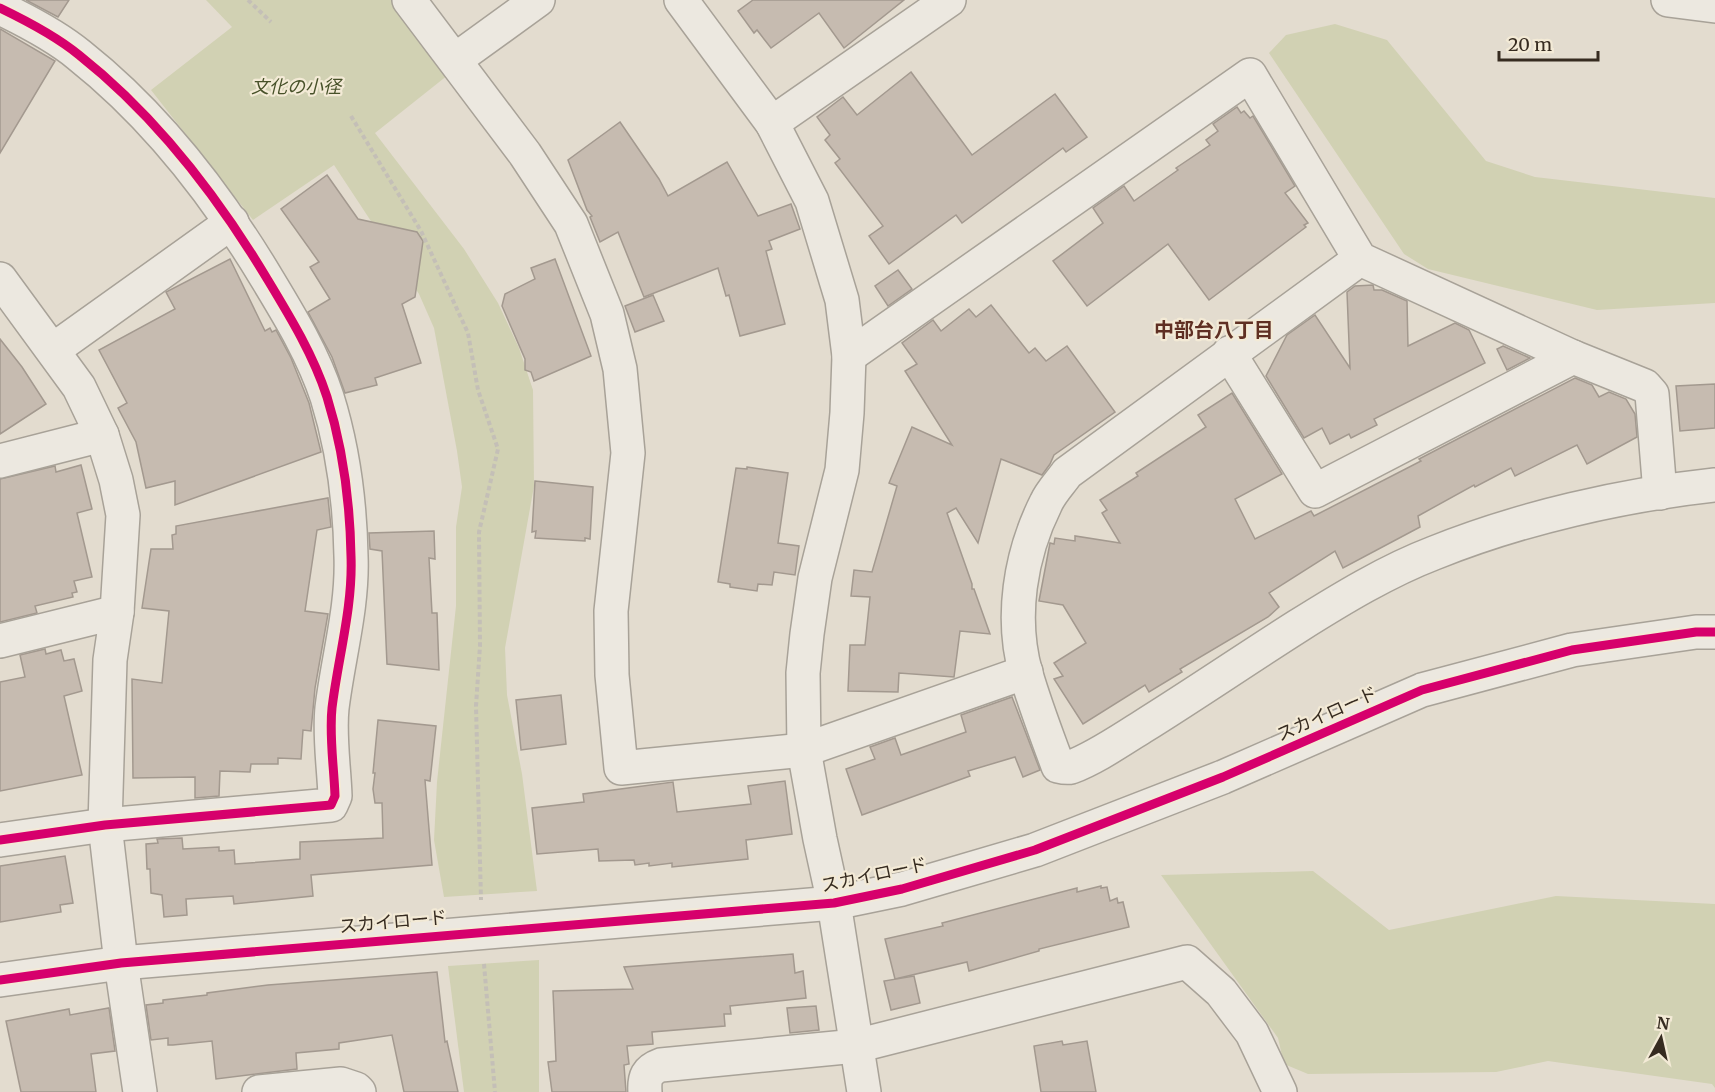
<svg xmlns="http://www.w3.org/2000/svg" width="1715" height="1092" font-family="Merriweather,'Noto Sans JP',serif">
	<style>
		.green { fill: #d1d1b3 }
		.building { fill: #c6bbb0; stroke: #a3998f; stroke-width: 1.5 }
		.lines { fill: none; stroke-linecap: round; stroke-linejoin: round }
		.minor-casing { stroke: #a8a298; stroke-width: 36 }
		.tertiary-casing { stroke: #a8a298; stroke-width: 36 }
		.path { stroke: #c4bfb7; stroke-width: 4; stroke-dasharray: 4.5 3; stroke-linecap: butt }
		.minor { stroke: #ece8e0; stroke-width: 33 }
		.tertiary { stroke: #ece8e0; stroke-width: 33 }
		.cycleway-casing { stroke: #f3ead6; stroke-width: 13 }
		.cycleway { stroke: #d6006c; stroke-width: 9 }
		.labels { text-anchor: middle; stroke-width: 4.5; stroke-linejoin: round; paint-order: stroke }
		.park-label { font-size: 18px; font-style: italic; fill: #475129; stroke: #f3ead6 }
		.street-label { font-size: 18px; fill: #362b20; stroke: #f3ead6 }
		.neighbourhood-label { font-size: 20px; font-weight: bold; fill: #5f2f23; stroke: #f3ead6 }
	</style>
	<rect width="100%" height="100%" fill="#e3dccf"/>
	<g class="green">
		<polygon points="206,0 395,0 448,75 375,133 464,249 498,303 519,348 533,390 534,486 505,648 507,695 522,774 537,891 444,897 434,840 437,782 456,606 456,527 462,487 457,451 434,328 419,294 334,165 253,220 151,90 232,27"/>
		<polygon points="1335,24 1387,40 1486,161 1535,177 1715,198 1715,303 1597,310 1428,269 1404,254 1269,53 1286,35"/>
		<polygon points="1313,871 1389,930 1556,896 1715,904 1715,1088 1712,1084 1548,1061 1496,1072 1308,1074 1284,1064 1278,1038 1161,875"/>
		<polygon points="539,960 539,1092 464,1092 448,966"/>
	</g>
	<g class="building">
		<polygon points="26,0 69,0 58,17"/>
		<polygon points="753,0 904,0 844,48 819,13 771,48 757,30 754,33 738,11"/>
		<polygon points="0,29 55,61 0,153"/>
		<polygon points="911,72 972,155 1055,94 1087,137 1066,152 1063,148 962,223 956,215 889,264 869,236 883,226 835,163 840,159 825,140 830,135 817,117 843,97 857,115"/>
		<polygon points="1237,107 1241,113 1244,111 1250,118 1253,116 1295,186 1285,193 1308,223 1304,225 1306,227 1209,300 1168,244 1087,306 1053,261 1103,223 1093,208 1124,186 1134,201 1178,170 1176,168 1210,145 1206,140 1218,131 1213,124"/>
		<polygon points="620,122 659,179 668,196 727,162 758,216 791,204 800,229 769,241 772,249 766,251 785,324 740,336 729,295 726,296 718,268 644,297 618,232 600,242 590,217 592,216 587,210 568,160"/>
		<polygon points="327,175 358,219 417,232 423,241 415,297 402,304 421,363 375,378 377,385 345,393 332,357 308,312 330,299 310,267 319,262 281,209"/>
		<polygon points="230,259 265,331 270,328 272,332 276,330 291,358 309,403 321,452 175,505 175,481 146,488 136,442 118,408 127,403 99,350 175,309 166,292"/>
		<polygon points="555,259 591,356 534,381 531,372 525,370 525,359 502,306 505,294 535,279 531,268"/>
		<polygon points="898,270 912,289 888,306 875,286"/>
		<polygon points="1373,285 1374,290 1382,290 1407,301 1408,346 1455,323 1469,330 1485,363 1374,419 1377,425 1351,438 1349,434 1330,444 1322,428 1304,438 1266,376 1287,335 1315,315 1350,368 1347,292 1355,286"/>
		<polygon points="653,295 664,321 635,332 625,306"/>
		<polygon points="991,305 1029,353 1035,348 1046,361 1067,346 1115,412 1054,455 1050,464 1042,475 1001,459 978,543 956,508 947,513 972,584 972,589 974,589 990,634 960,631 954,677 899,673 898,692 848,691 850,645 865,645 870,597 851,596 854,570 872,572 897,486 889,483 912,427 952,445 905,371 917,364 902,343 933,320 941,331 969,309 976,317"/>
		<polygon points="0,339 22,367 46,404 0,434"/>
		<polygon points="1503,346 1530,358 1507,370 1497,349"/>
		<polygon points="1575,378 1592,385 1599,397 1609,392 1626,399 1635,414 1637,437 1587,464 1577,445 1515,476 1511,468 1475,487 1474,485 1418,516 1420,527 1343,568 1335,551 1269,593 1279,607 1268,617 1180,669 1182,672 1149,692 1145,685 1083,724 1054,679 1063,676 1054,663 1086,643 1063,605 1039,601 1050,543 1054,544 1055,538 1075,541 1075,536 1120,543 1102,513 1107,510 1100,500 1138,476 1136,473 1206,427 1198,415 1232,393 1282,474 1235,499 1255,539 1311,511 1314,516 1421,461 1419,459"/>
		<polygon points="1715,384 1715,428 1680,431 1676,386"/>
		<polygon points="81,465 92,509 77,513 92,577 74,581 77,592 72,593 73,597 35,606 37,613 0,622 0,479 55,466 56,472"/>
		<polygon points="747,467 788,473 778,543 799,546 795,575 774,572 772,585 758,584 757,591 730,587 730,584 718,582 736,468 747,469"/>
		<polygon points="535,481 593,487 590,539 585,538 585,541 535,538 536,531 532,532"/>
		<polygon points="328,498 331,527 317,530 305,611 328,614 315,688 311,731 303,730 301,759 278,758 278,764 251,764 250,772 220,771 219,796 195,798 195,777 133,778 132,679 162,683 169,611 142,608 151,549 173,549 172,535 176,534 176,526"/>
		<polygon points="434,531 435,559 429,558 432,613 437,613 439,670 387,664 382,551 370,549 369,533"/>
		<polygon points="45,649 46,654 61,650 64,661 74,659 82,691 64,696 82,775 0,791 0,682 25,677 20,655"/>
		<polygon points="561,695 566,744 521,750 516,700"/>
		<polygon points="1012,697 1040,770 1023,777 1015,757 968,771 970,776 862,815 846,769 875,759 870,747 895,738 901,755 966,732 961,715"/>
		<polygon points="378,720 436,726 430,781 425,780 432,865 311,875 313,896 234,904 233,896 186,899 187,915 164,917 162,895 151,893 150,869 147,869 146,844 158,843 157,839 182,838 183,849 219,847 219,851 234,850 235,864 300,859 300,842 383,838 382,803 375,803 373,789 375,773 373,773"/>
		<polygon points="785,781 792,834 746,840 748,859 672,867 672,863 649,866 649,863 635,865 634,860 599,861 598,849 537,854 532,808 584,802 583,794 673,782 677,812 751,804 748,786"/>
		<polygon points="65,856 73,903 60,905 61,912 0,922 0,866"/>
		<polygon points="1101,886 1101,888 1107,887 1110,901 1117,898 1118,903 1123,902 1129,927 1039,949 1039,951 969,971 967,962 895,979 885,939 943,926 942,923 1077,888 1077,892"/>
		<polygon points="793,954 795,973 803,971 806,998 730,1006 731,1014 724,1014 725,1026 652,1032 653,1044 627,1046 629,1064 624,1065 626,1092 552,1092 548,1062 556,1061 553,991 633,989 624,967"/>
		<polygon points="437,972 445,1042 447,1041 458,1092 404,1092 392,1035 339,1043 339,1049 296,1053 297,1069 216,1079 212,1041 173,1045 168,1045 168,1038 151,1040 146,1005 163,1003 163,1000 207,995 207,993 268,985"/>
		<polygon points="914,976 920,1003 891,1010 884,981"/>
		<polygon points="816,1006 819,1030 790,1033 787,1008"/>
		<polygon points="109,1008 115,1051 91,1054 96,1092 21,1092 6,1021 69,1009 70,1015"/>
		<polygon points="1062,1041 1063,1045 1087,1041 1096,1092 1041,1092 1034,1046"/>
	</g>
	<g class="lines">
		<defs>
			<g id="minor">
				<polyline points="409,0 525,154 571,224 607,314 620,369 628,453 611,611 612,675 621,768 804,750 1026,672"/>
				<polyline points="1668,0 1715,6"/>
				<path d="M0,8C27,21 56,36 79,55C156,116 216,194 266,277C289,315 313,354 327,397C343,448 350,502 351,556C353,607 338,658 332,708C329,736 334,767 335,796L331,805L105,825L0,840"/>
				<polyline points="455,60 538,0"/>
				<polyline points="772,123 949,0"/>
				<path d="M1360,259L1067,473C1060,483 1051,492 1046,503C1020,555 1010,618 1026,674C1035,705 1047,736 1058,766C1062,767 1067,768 1071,767C1095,758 1121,740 1142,727C1195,694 1246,659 1298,626C1341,599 1387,571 1434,553C1521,518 1622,495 1715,485"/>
				<polyline points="53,350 232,222"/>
				<polyline points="1229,353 1315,491 1573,357"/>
				<polyline points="849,356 1250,75 1360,259 1573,357 1645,386 1652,394 1660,493"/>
				<polyline points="0,461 102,435"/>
				<polyline points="0,641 117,612"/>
				<polyline points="121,963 140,1092"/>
				<polyline points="259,1092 341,1084 356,1089 359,1092"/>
				<path d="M645,1092C644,1077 647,1070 661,1065L856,1046L1187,962L1221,992L1252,1033L1280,1092"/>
			</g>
			<g id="tertiary">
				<polyline points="681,0 772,123 812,201 842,300 849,356 847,413 842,470 815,578 807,634 803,673 804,750 820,839 834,903 864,1092"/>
				<polyline points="0,279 79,387 102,435 116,480 123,515 117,612 110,660 105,825 121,963"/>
				<polyline points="0,980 121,963 834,903 902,889 1035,850 1223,777 1422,690 1572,650 1696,632 1715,632"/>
			</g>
		</defs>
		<use href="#minor" class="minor-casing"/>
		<use href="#tertiary" class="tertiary-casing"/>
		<g class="path">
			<polyline points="248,0 271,22"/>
			<polyline points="351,116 421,231 468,333 478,390 498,449 479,532 480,646 476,706 481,900"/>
			<polyline points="484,964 495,1092"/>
		</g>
		<use href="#minor" class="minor"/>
		<use href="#tertiary" class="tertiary"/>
		<defs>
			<g id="cycleway">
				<path d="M0,8C27,21 56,36 79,55C156,116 216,194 266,277C289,315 313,354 327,397C343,448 350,502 351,556C353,607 338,658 332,708C329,736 334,767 335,796L331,805L105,825L0,840"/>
				<polyline points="0,980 121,963 834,903 902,889 1035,850 1223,777 1422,690 1572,650 1696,632 1715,632"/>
			</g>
		</defs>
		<use href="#cycleway" class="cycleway-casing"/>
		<use href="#cycleway" class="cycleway"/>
	</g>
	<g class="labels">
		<g class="park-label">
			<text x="296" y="93">文化の小径</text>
		</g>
		<g class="street-label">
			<text transform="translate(1327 714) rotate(-24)" y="6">スカイロード</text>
			<text transform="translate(874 875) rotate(-12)" y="6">スカイロード</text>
			<text transform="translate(393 922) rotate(-5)" y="6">スカイロード</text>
		</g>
		<g class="neighbourhood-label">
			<text x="1214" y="337">中部台八丁目</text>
		</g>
	</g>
	<g transform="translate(1661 1038) rotate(8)" stroke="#f3ead6" stroke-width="4.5" paint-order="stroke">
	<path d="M0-4.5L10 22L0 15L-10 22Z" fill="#362b20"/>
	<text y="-9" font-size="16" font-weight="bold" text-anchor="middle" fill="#362b20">N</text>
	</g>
	<path d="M1499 51v9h99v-9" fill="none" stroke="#362b20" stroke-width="3"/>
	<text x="1508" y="51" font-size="18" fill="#362b20" stroke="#f3ead6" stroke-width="4.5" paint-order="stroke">20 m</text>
</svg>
